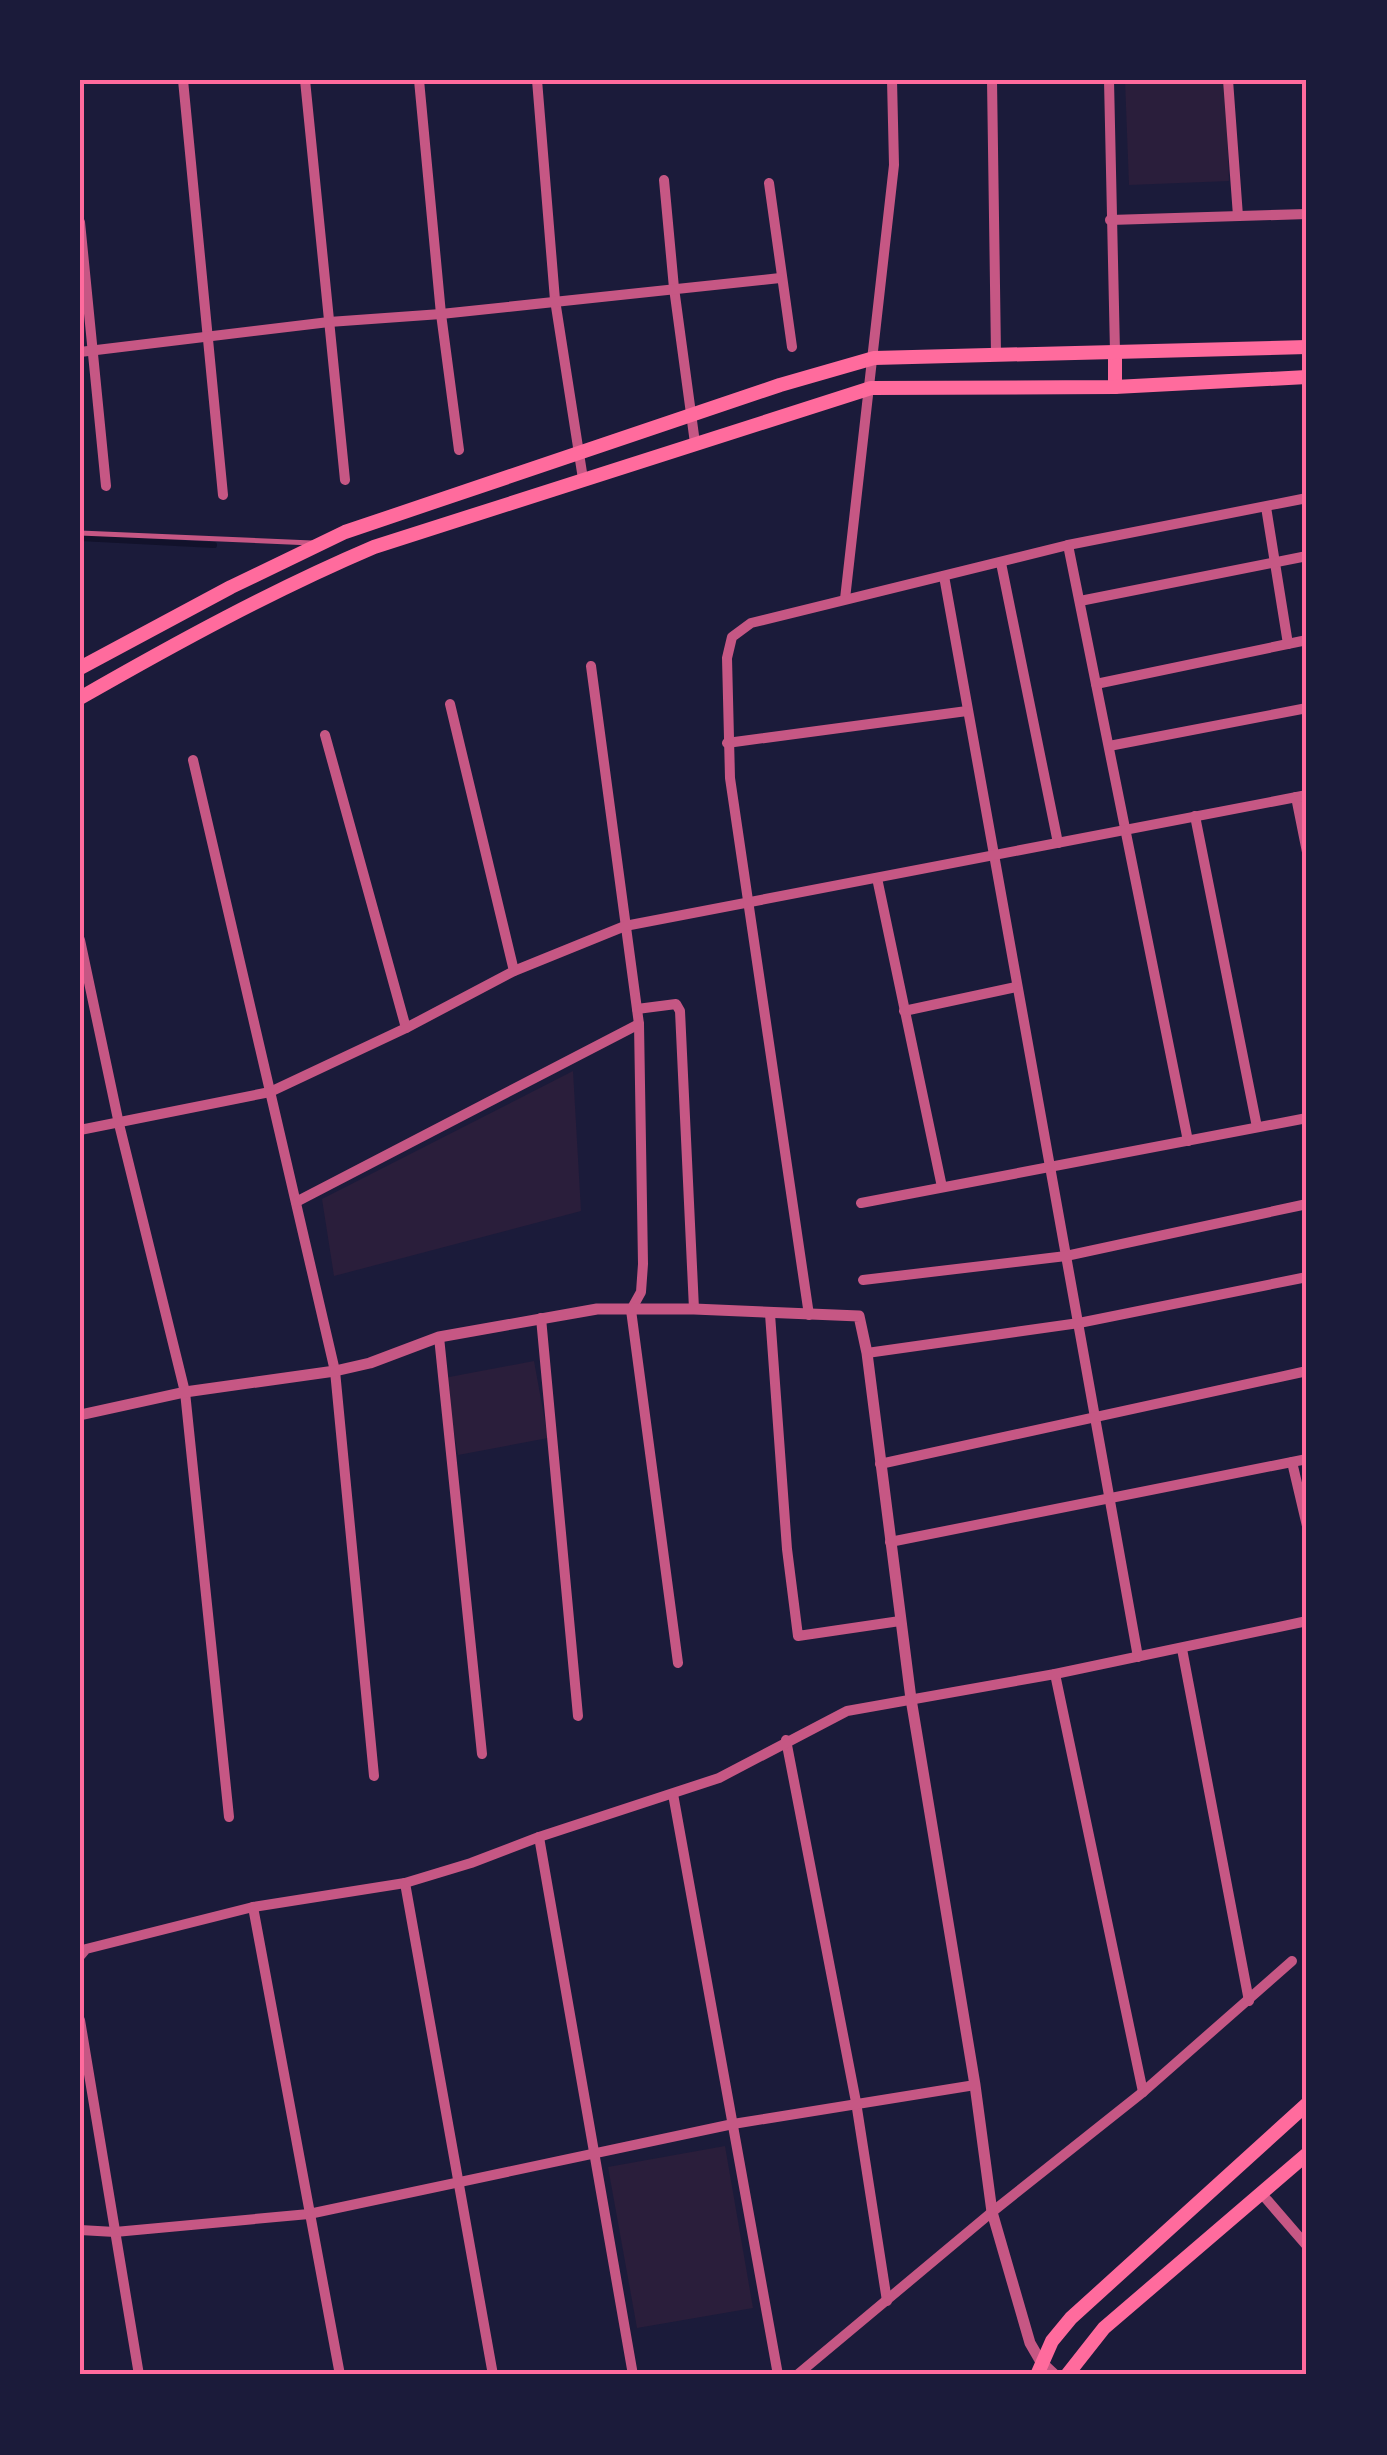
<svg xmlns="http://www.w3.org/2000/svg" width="1387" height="2455" font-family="'Titillium Web',sans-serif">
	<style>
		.green { fill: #2a1e3b }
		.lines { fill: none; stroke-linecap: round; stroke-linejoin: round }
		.stream { stroke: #12122b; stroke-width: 6 }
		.service { stroke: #c65784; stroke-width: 5 }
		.minor { stroke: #c65784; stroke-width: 10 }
		.tertiary { stroke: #c65784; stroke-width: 11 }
		.secondary { stroke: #ff6b9d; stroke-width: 14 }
		.neatline { fill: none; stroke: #ff6b9d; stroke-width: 4 }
	</style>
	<rect width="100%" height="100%" fill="#1b1b3a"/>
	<g class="green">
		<polygon points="1125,80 1225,80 1229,181 1129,185"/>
		<polygon points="573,1071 581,1211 334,1276 322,1199"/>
		<polygon points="534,1361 548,1438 458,1455 444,1378"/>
		<polygon points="725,2146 753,2308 637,2328 608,2167"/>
	</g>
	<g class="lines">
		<polyline class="stream" points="80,538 214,545"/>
		<polyline class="service" points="80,533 312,543"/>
		<g class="minor">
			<polyline points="183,80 223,495"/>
			<polyline points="305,80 345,480"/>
			<polyline points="419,80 441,314 459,450"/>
			<polyline points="537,80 555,300 583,479"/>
			<polyline points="992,80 996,354"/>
			<polyline points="1109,80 1115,352"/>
			<polyline points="1228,80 1238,216"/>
			<polyline points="664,180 674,288 695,443"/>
			<polyline points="769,183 792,347"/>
			<polyline points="1110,220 1307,214"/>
			<polyline points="80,222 106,486"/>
			<polyline points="80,352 329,322 441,314 780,278"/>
			<polyline points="1266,507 1288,644"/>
			<polyline points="1068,545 1188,1141"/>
			<polyline points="1001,563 1058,843"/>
			<polyline points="944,576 1138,1657"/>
			<polyline points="845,599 894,165 892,80"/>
			<polyline points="1080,601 1307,556"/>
			<polyline points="591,666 639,1024 643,1264 641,1292 631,1310 678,1663"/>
			<polyline points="1096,684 1307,640"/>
			<polyline points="450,704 514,971"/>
			<polyline points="325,735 406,1028"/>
			<polyline points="727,743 967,711"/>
			<polyline points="1109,746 1307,708"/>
			<polyline points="193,760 335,1371 374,1776"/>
			<polyline points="1296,797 1307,852"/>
			<polyline points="1195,816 1257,1127"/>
			<polyline points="877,878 942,1187"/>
			<polyline points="80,940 119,1124 185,1392 229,1817"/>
			<polyline points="637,1009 676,1004 680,1011 694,1309"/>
			<polyline points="904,1011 1016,987"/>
			<polyline points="80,1130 270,1092 406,1028 514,971 625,926 1307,795"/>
			<polyline points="296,1202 639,1024"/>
			<polyline points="861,1203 1307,1118"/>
			<polyline points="863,1280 1066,1256 1307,1204"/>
			<polyline points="770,1314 787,1549 798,1636 900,1621"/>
			<polyline points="809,1315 730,778 727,658 732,637 751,623 1068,545 1307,498"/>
			<polyline points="541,1318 578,1716"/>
			<polyline points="439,1337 482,1754"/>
			<polyline points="867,1353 1079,1323 1307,1277"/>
			<polyline points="1292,1462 1307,1526"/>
			<polyline points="880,1464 1307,1371"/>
			<polyline points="890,1542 1307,1459"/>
			<polyline points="1182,1649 1249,2001"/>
			<polyline points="1055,1674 1143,2092"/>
			<polyline points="786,1740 856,2102 887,2301"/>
			<polyline points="673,1794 778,2375"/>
			<polyline points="539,1837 633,2375"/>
			<polyline points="405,1883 493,2375"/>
			<polyline points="253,1907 340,2375"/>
			<polyline points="80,1956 86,1949 253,1907 405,1883 471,1863 539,1837 719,1778 847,1711 1055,1674 1307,1621"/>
			<polyline points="80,2020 139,2375"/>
			<polyline points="1262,2194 1307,2246"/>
			<polyline points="80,2230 115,2232 309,2214 733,2124 975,2085"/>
			<polyline points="797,2375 992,2212 1143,2092 1292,1961"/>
			<polyline points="1306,2375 1307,2374"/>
		</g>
		<polyline class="tertiary" points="80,1415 185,1392 335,1371 370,1363 439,1337 597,1309 694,1309 859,1316 867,1353 911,1699 975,2085 992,2212 1030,2343 1041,2362 1055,2375"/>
		<g class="secondary">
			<polyline points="1115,387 1115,352"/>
			<polyline points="80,668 231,587 345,532 780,385 874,358 1307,347"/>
			<path d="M80,698C176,643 273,590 374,547L871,388L1115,387L1307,377"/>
			<polyline points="1037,2375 1052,2341 1071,2318 1307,2104"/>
			<polyline points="1067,2375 1104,2328 1307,2154"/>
		</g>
	</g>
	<rect width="1387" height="2455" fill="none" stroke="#1b1b3a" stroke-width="165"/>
	<rect x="82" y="82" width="1222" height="2290" class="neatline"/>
</svg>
